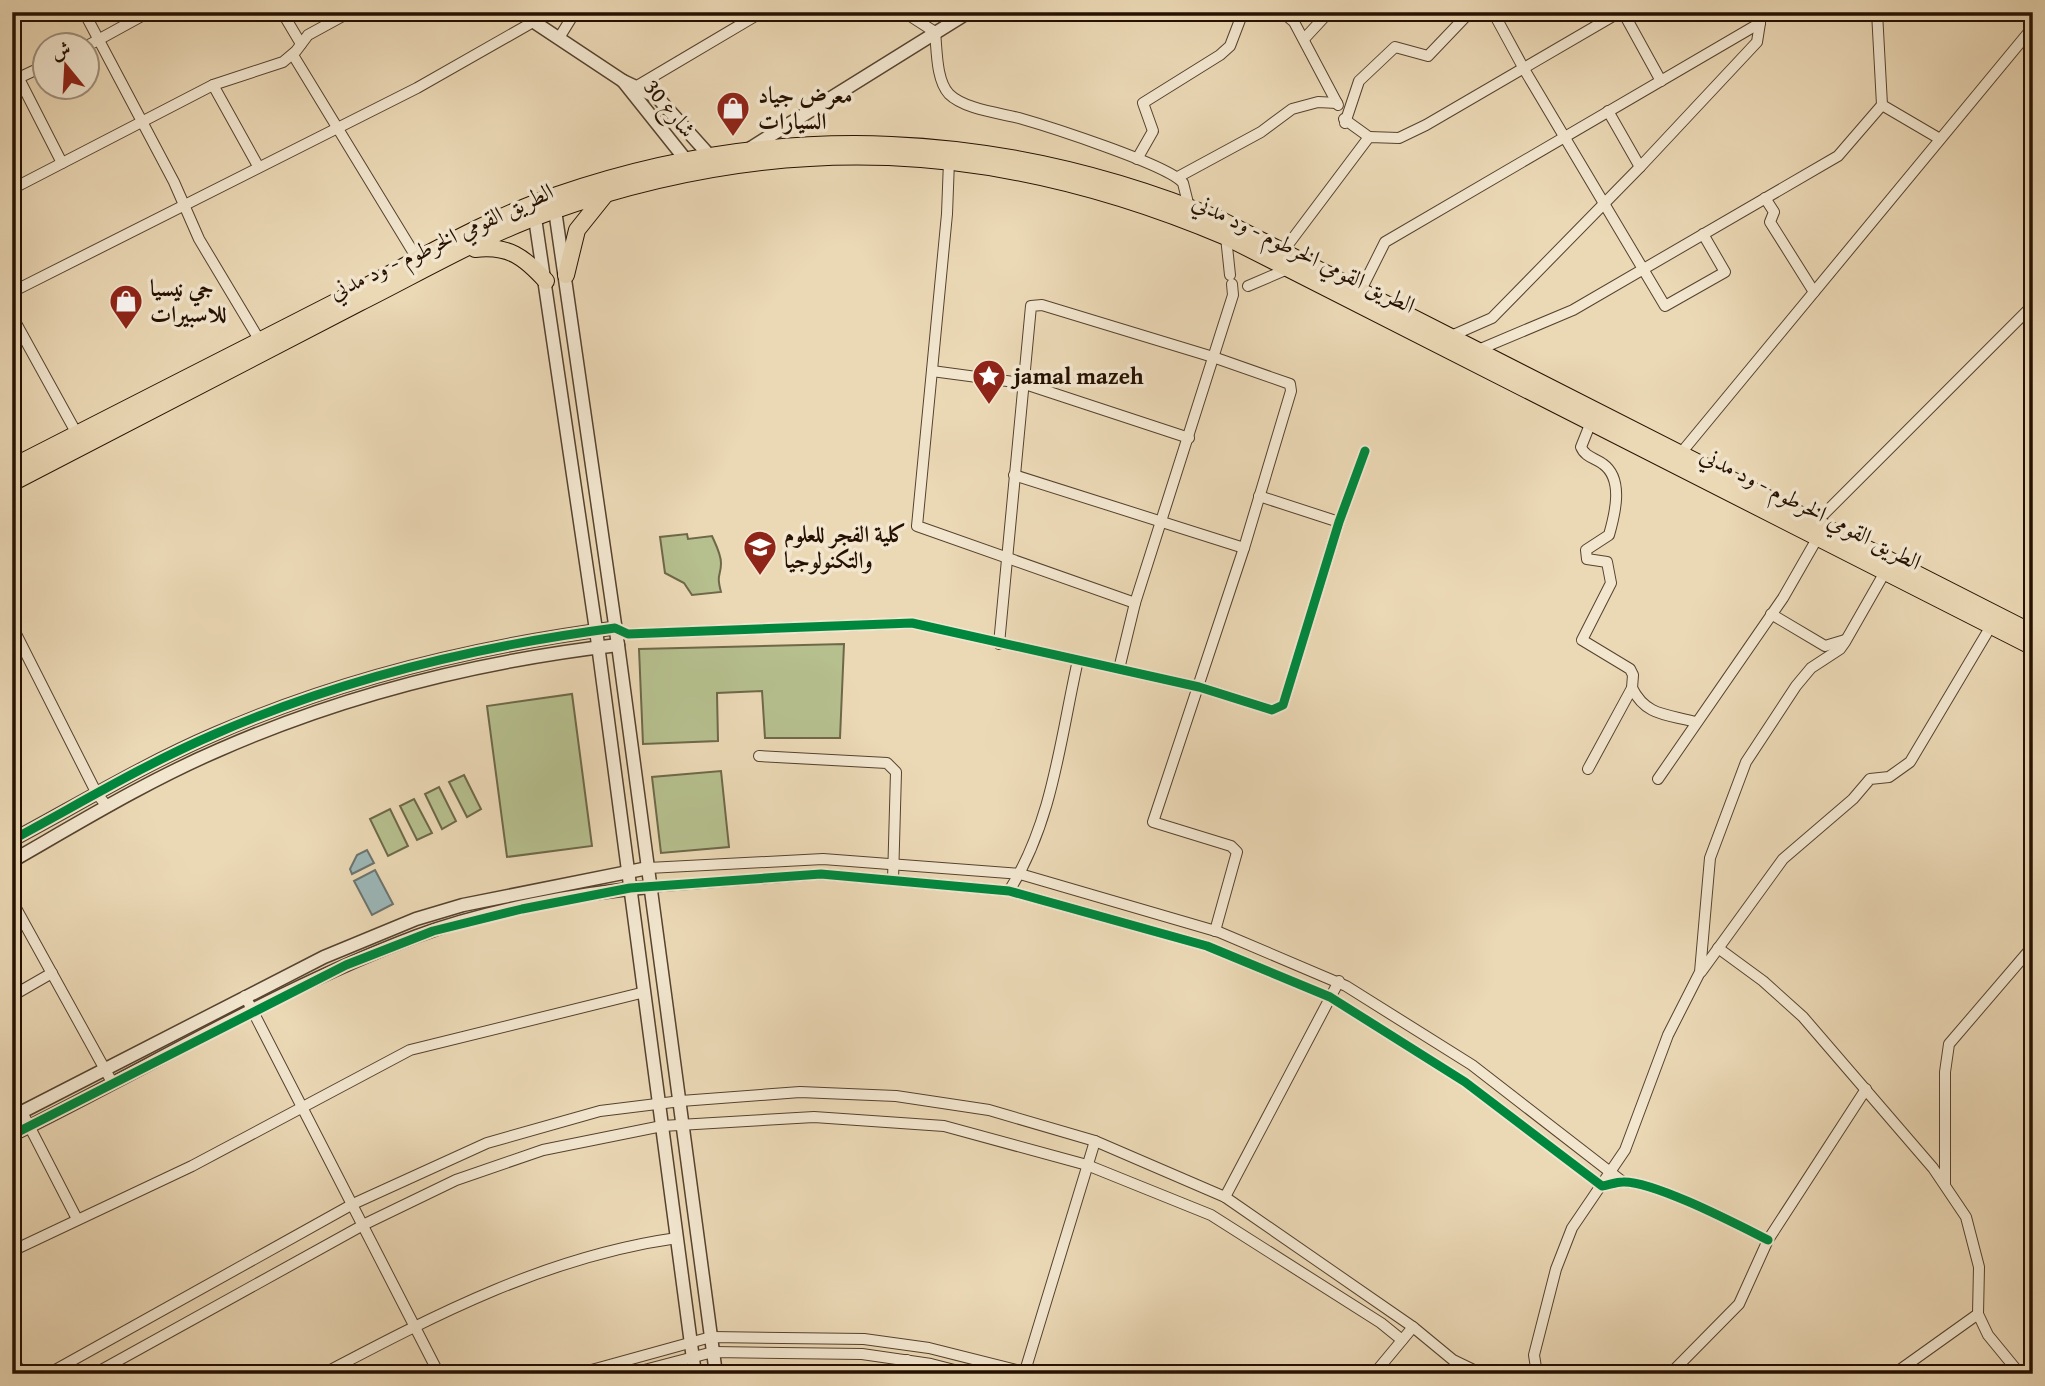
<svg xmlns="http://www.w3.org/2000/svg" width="2045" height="1386" font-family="'Gentium Book Plus',Amiri,serif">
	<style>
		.green { fill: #b6bf8e; stroke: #6e6848; stroke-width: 2 }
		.water { fill: #9cb7b8; stroke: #6c746f; stroke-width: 2 }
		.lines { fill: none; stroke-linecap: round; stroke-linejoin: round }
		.minor-casing { stroke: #56422e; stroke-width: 12 }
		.tertiary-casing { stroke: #56422e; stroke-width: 15 }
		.trunk-casing { stroke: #251001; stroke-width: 18 }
		.minor { stroke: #f2e6cf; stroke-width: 10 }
		.tertiary { stroke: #f2e6cf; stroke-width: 12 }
		.trunk { stroke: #ebd8b5; stroke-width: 16 }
		.cycleway-casing { stroke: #f2e6cf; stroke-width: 13 }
		.cycleway { stroke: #00873e; stroke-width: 9 }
		.labels { text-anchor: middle; stroke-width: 7; stroke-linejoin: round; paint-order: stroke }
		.poi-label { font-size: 23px; font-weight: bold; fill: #251001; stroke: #f2e6cf; text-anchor: start }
		.street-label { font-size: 23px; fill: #251001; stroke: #f2e6cf }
	</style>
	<rect width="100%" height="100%" fill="#ebd8b5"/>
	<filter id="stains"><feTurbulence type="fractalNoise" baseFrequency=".00286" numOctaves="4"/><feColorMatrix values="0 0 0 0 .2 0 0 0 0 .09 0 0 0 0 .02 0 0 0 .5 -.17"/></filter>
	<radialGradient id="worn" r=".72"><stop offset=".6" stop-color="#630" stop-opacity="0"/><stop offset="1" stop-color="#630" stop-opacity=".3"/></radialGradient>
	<g class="green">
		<path d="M687,534L688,539L712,536C715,543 721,554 721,563C721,577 716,573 721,592L692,595L684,583L665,573L660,537Z"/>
		<polygon points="844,644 840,738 765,738 762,691 717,693 718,741 643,744 639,649"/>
		<polygon points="572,694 592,846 507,857 487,706"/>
		<polygon points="721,771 729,847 661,853 652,777"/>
		<polygon points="464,775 481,809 467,817 449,782"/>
		<polygon points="439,787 456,821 442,829 425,794"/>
		<polygon points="414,799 432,833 417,840 400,806"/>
		<polygon points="390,809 408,846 388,856 370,819"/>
	</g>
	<g class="water">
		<polygon points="367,850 374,863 352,874 350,869 357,855"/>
		<polygon points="375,870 393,904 372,915 354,881"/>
	</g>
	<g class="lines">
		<defs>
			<g id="minor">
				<polyline points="84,12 174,182 199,239 260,341"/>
				<polyline points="282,12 301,44"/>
				<path d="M904,12L935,32C937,50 936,80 949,94C964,109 999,113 1019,118C1047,126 1169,165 1183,183L1189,207"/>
				<polyline points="1282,12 1294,22 1338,105"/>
				<polyline points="1493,12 1524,69 1665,306 1725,272 1703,234"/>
				<polyline points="1623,12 1661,81"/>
				<polyline points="1877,12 1882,105 1940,139"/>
				<polyline points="559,38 575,12"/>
				<polyline points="1304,39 1329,12"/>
				<polyline points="87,46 149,12"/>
				<polyline points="293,55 418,260"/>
				<polyline points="12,65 62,163"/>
				<polyline points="12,81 46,65"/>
				<polyline points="213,85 258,166"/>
				<polyline points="637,86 762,12"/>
				<polyline points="1608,111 1640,167"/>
				<polyline points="1344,119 1369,137"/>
				<polyline points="1345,123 1359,81 1395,47 1428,56 1470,12"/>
				<polyline points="1137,159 1153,131 1143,103 1220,55 1230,46 1243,12"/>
				<polyline points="949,161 947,214 917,526 1135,603"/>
				<polyline points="1178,177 1261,132 1292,109 1318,102 1337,103"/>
				<polyline points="12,189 213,85 283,62 296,51 308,35 350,12"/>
				<polyline points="1765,198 1774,212 1770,222 1814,292"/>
				<polyline points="1226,237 1230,275"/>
				<polyline points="1284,250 1369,137 1399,138 1426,125 1620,12"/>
				<polyline points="1248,286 1290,268"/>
				<polyline points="1361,290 1385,242 1760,23"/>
				<polyline points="12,292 417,88 533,22"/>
				<polyline points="12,316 77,434"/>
				<polyline points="1451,336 1492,318 1640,167 1757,42 1760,23 1757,12"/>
				<polyline points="1478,350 1573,310 1838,156 1882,105"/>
				<polyline points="932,371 1022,383 1189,438"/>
				<polyline points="1681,453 2033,27"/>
				<polyline points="1014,475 1244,548"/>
				<polyline points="1259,496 1339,522"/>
				<polyline points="1816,522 2033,305"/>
				<polyline points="1771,614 1825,646 1845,640"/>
				<polyline points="12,626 97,794 107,806"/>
				<polyline points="615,628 628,634 912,623 1199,687 1272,710 1283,705 1339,522 1365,451"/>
				<polyline points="999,644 1031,306 1042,305 1213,357 1290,384 1291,391 1244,548 1153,822 1231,846 1237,852 1215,931"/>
				<polyline points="1119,669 1135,603 1233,295 1232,284"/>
				<path d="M1632,688C1646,716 1666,714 1696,722"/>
				<polyline points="759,756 887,763 896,772 893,880"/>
				<path d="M1588,769L1632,688L1633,675L1630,669L1582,640L1611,583L1607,562L1587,559L1586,550L1609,535C1615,514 1624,479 1603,464C1595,458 1585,457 1581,447L1591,422"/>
				<polyline points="1658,779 1783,598 1818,537"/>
				<polyline points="648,868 823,859 1020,874 1219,932 1346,986 1472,1065 1623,1182"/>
				<path d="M650,887L821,874L1009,891L1207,946L1330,997L1465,1082L1602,1186C1609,1185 1616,1182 1623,1182C1654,1181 1738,1225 1768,1240"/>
				<path d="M1009,891C1053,821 1060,740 1078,660"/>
				<polyline points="12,901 113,1084"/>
				<polyline points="1718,948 1763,981 1803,1017 1933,1168 1966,1217 1979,1267 1978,1314 1988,1335 2020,1374"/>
				<polyline points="1701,972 1783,859 1853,799 1870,779 1889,777 1910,762 1991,626"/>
				<polyline points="12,996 52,973"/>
				<polyline points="245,996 439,1374"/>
				<polyline points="22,1112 77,1219"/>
				<polyline points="1945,1184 1945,1072 1949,1044 2033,946"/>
				<polyline points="1225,1197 1339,981"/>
				<polyline points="12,1251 192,1166 410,1050 645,992"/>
				<polyline points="1025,1371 1095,1141"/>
				<polyline points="48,1374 353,1204 487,1143 600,1111 681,1101 800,1092 896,1096 989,1110 1095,1141 1225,1197 1413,1327 1453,1360 1482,1374"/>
				<polyline points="94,1374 365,1224 456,1180 543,1150 662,1126 814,1117 944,1126 1087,1165 1211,1215 1381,1323 1402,1340"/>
				<path d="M323,1374C437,1314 548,1256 677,1238"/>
				<polyline points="577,1374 711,1337 864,1339 929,1348 1032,1374"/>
				<polyline points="629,1374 713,1352 862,1354 931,1364 970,1374"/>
				<polyline points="904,1374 907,1360"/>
				<polyline points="1374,1374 1413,1327"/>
				<polyline points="1537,1374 1534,1355 1556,1269 1572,1228 1625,1150 1668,1035 1700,972 1710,858 1746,762 1796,686 1811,668 1840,649 1845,642 1885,572"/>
				<polyline points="1670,1374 1739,1304 1768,1240 1866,1089"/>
				<polyline points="1894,1374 1978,1314"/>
			</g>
			<g id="tertiary">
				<polyline points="519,12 623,81 657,97 709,155"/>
				<polyline points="623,81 686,160"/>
				<polyline points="749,149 969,12"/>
				<polyline points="555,210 618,645 716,1374"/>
				<polyline points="535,218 596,630 695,1374"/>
				<path d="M12,840C79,804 145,764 215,734C343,678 478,646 615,628"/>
				<path d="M12,861C80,822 147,781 219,750C346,694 480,661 618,645"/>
				<polyline points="12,1117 324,957 416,919 463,905 648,868"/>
				<path d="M12,1135C147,1069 276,989 417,936C484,911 579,893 650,887"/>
				<polyline points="12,1360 20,1374"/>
			</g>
			<g id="trunk">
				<path d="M475,249C509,245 524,257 546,281"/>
				<polyline points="566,275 577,230 605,195"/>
				<path d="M12,467C126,409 239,351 353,293C420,259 486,219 557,195C780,118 1004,130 1221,220L2033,633"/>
				<path d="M12,483C128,423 243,362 359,303C421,272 482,236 547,213C782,129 997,140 1226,237L2033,647"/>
			</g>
		</defs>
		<use href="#minor" class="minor-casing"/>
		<use href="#tertiary" class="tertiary-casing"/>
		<use href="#trunk" class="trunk-casing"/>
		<use href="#minor" class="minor"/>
		<use href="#tertiary" class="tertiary"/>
		<use href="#trunk" class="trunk"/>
		<defs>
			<g id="cycleway">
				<path d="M12,840C79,804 145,764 215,734C343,678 478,646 615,628L628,634L912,623L1199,687L1272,710L1283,705L1339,522L1365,451"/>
				<path d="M12,1135L346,965L433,931L522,909L630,888L821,874L1009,891L1207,946L1330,997L1465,1082L1602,1186C1609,1185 1616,1182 1623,1182C1654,1181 1738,1225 1768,1240"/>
			</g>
		</defs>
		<use href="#cycleway" class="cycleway-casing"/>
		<use href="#cycleway" class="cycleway"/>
	</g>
	<defs>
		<symbol id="shop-pin" viewBox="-11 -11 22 30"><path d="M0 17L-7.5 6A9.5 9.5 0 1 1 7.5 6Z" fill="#8f2418" stroke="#f2e6cf"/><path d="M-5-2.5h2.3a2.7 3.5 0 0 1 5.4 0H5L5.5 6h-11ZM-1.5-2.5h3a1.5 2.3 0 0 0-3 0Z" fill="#fff"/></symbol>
		<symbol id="sight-pin" viewBox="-11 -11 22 30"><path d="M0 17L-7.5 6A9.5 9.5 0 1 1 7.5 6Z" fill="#8f2418" stroke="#f2e6cf"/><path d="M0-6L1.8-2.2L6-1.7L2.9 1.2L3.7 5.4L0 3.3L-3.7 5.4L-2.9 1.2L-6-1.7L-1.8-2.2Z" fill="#fff"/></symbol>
		<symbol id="university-pin" viewBox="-11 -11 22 30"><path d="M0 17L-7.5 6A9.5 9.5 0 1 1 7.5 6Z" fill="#8f2418" stroke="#f2e6cf"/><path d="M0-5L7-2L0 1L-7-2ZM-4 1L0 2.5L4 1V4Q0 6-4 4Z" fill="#fff"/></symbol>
	</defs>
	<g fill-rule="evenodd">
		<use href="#shop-pin" x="714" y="89" width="38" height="52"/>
		<use href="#shop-pin" x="107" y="282" width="38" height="52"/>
		<use href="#sight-pin" x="970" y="357" width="38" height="52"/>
		<use href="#university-pin" x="741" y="528" width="38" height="52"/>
	</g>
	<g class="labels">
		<g class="poi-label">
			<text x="758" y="103">معرض جياد<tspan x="758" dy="26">السيارات</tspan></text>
			<text x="150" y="296">جي نيسيا<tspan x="150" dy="26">للاسبيرات</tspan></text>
			<text x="1014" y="384">jamal mazeh</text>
			<text x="784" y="542">كلية الفجر للعلوم<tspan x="784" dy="26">والتكنولوجيا</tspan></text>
		</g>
		<g class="street-label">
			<text transform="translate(670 108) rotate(51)" y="8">شارع 30</text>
			<text transform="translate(441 241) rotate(-25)" y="8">الطريق القومي الخرطوم - ود مدني</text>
			<text transform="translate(1304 253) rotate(26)" y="8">الطريق القومي الخرطوم - ود مدني</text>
			<text transform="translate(1811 508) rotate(27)" y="8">الطريق القومي الخرطوم - ود مدني</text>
		</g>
	</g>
	<rect width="2045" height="1386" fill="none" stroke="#ebd8b5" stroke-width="42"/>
	<rect x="14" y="14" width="2017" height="1358" fill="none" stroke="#251001" stroke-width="3.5"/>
	<rect x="21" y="21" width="2003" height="1344" fill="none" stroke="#251001" stroke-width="2"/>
	<g transform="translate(66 66) rotate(342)"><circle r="33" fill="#f2e6cf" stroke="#a0907d" stroke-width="2"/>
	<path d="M0-5L12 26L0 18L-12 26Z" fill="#8f2418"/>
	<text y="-10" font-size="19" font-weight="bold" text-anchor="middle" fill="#251001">ش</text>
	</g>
	<rect width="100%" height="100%" filter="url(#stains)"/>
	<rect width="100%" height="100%" fill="url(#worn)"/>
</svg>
